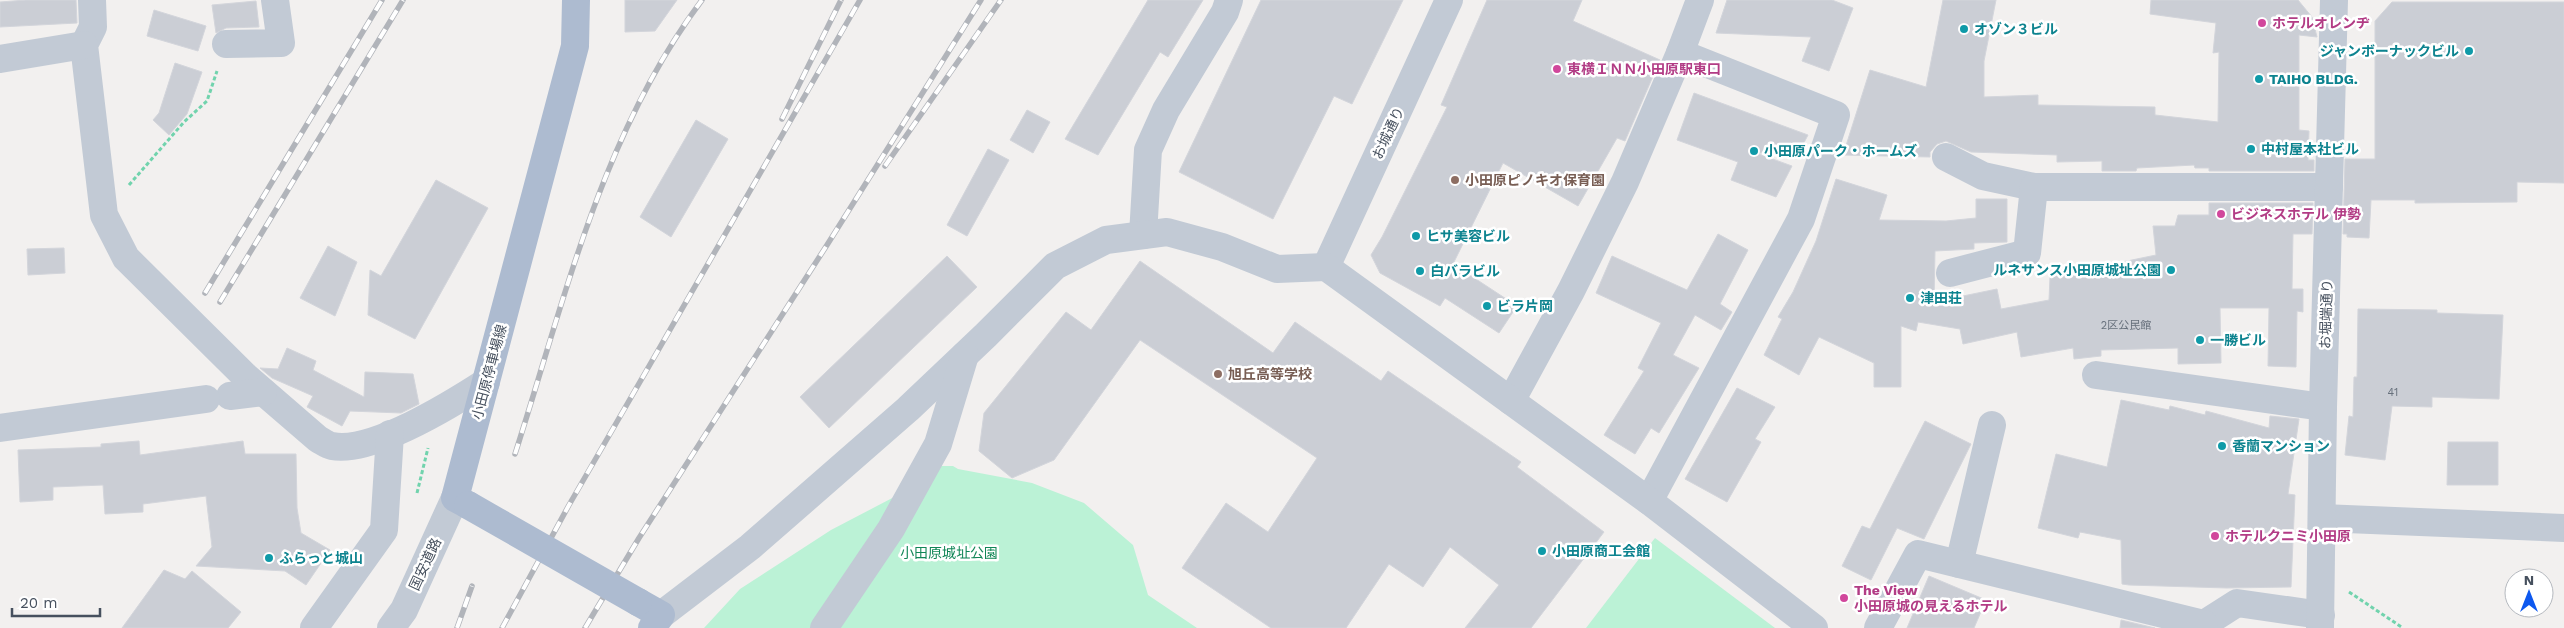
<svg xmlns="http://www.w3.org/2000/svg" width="2564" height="628" font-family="'Work Sans','Noto Sans JP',sans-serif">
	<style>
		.green { fill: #bbf2d6 }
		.building { fill: #cbced5; stroke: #d3d5db }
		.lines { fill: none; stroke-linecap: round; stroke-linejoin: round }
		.path { stroke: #71d3ad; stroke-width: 3; stroke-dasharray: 4 2.5; stroke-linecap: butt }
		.minor { stroke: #c2cad5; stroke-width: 28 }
		.major { stroke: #adbbd0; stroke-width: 28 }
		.rail-casing { stroke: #b1b4ba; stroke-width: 5.5 }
		.rail { stroke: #fff; stroke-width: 4; stroke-dasharray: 11; stroke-linecap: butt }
		.major-bridge { stroke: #adbbd0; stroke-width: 28 }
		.hotel-dot { fill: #d1479c; stroke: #fff; stroke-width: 2 }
		.culture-dot { fill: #0f9aa8; stroke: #fff; stroke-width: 2 }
		.education-dot { fill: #8d6e63; stroke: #fff; stroke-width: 2 }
		.labels { text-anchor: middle; stroke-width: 5; stroke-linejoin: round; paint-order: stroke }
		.number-label { font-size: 11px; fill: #67707c }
		.hotel-label { font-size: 14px; font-weight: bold; fill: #b23c85; stroke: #fff; text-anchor: start }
		.culture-label { font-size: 14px; font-weight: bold; fill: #0d838f; stroke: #fff; text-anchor: start }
		.street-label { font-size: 14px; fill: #46505e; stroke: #fff }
		.education-label { font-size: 14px; font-weight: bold; fill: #785e54; stroke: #fff; text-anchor: start }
		.park-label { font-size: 14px; fill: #118657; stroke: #fff }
	</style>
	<rect width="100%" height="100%" fill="#f2f0ef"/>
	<g class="green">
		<polygon points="939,466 953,466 958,469 1032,483 1084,503 1133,545 1148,595 1197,628 704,628 740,589 831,530 898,495"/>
		<polygon points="1655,538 1775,628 1586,628"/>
	</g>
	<g class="building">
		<polygon points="26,0 76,0 77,23 0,27 0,2"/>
		<polygon points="625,0 677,0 655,31 625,32"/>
		<polygon points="1148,0 1203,0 1168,57 1160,52 1098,155 1065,139"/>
		<polygon points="1261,0 1403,0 1352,104 1334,96 1273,219 1179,172"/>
		<polygon points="1487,0 1582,0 1573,21 1660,60 1625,141 1617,138 1578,206 1503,163 1453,264 1517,306 1499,333 1445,298 1440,306 1380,273 1371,255 1382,237 1447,107 1441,105"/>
		<polygon points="1727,0 1832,0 1853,8 1829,71 1802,61 1811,37 1716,33"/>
		<polygon points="1943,0 1996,0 1984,61 1984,97 2038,95 2038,105 2155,107 2155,115 2218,122 2219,52 2213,53 2216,23 2150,14 2151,0 2298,0 2312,17 2317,37 2299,35 2299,130 2309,131 2308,160 2314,160 2314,171 2209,171 2209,168 2195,168 2194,165 2137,168 2136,171 2102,171 2102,161 2057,162 2057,155 1971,152 1946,141 1937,144 1930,152 1930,157 1843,155 1870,70 1926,87"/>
		<polygon points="256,1 259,27 226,28 216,33 212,5"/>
		<polygon points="2392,2 2564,2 2564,183 2517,182 2517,202 2415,203 2415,200 2371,200 2369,238 2347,237 2347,234 2343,234 2345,159 2375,159 2375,21"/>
		<polygon points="154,10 206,26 198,51 147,36"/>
		<polygon points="175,63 202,72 187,114 169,135 153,120 159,113"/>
		<polygon points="1694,93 1808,135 1798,154 1756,153 1792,166 1776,197 1731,180 1738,162 1677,140"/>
		<polygon points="1027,110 1050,122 1033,153 1010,140"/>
		<polygon points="696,120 728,139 671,237 640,217"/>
		<polygon points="988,149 1009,160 967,236 947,225"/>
		<polygon points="1836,179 1887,195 1879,220 1946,221 1976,218 1976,199 2007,199 2007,242 1974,243 1974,249 1935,251 1934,302 1997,289 2001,309 2049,300 2050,277 2156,255 2153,226 2175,226 2178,215 2209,215 2209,203 2313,203 2312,234 2293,234 2292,289 2303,289 2303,312 2297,311 2296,367 2268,366 2269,308 2220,308 2221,363 2178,364 2178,348 2101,350 2101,356 2074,359 2073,348 2021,357 2017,332 1963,344 1960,329 1918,322 1916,331 1901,326 1901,387 1874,387 1874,363 1819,337 1799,375 1764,355 1782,319 1778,317 1793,292 1816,241"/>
		<polygon points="436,180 488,208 415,339 368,315 370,270 381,276"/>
		<polygon points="1718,234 1748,250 1720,304 1732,312 1721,330 1695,315 1673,355 1699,368 1659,433 1651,428 1635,454 1604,435 1644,371 1638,368 1661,323 1596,293 1612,256 1687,290"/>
		<polygon points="328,246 357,262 335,316 300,298"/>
		<polygon points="64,248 65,273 28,275 27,249"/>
		<polygon points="947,256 977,287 829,428 800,397"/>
		<polygon points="1140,261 1273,353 1295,322 1381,381 1388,371 1521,462 1517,467 1604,532 1531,628 1465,628 1499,585 1450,547 1423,587 1389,564 1346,628 1271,628 1182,568 1226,503 1268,532 1317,458 1140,340 1054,460 1012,478 979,451 984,413 1066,312 1091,330"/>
		<polygon points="2358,309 2437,310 2437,313 2503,315 2499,399 2432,397 2432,407 2392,406 2385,460 2345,455 2349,416 2353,417 2354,377 2357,377"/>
		<polygon points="287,348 316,361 313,370 364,397 365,372 413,374 419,404 401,413 350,411 342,426 307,407 313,396 272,378 260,368 278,369"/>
		<polygon points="1737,388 1775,407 1755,439 1761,442 1727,502 1685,479"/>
		<polygon points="2121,400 2169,410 2170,406 2205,415 2206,411 2269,428 2270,416 2299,419 2288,494 2295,495 2291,587 2227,588 2129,585 2122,584 2121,540 2080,532 2078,538 2038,528 2056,454 2107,467"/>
		<polygon points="1925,421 1971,444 1924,539 1897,528 1871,580 1842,566 1862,526 1870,529"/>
		<polygon points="139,441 140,455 243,441 245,454 296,454 297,508 301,533 330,550 306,585 285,571 196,566 212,547 206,496 143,504 143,512 105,514 103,485 53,487 53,500 20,502 18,450 101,447 101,444"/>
		<polygon points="2448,442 2498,442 2498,485 2447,485"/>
		<polygon points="164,570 185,579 192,571 241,612 228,628 122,628"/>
		<polygon points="1929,576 1986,600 1974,628 1907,628"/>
		<polygon points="2121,620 2155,628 2120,628"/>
	</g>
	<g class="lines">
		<g class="path">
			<polyline points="129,185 184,122 207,101 217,71"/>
			<polyline points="417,493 428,448"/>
			<polyline points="2349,592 2403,628"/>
		</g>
		<g class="minor">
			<path d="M92,0L93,27L84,45L104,215L126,258L244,375L318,439C322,441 327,445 332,446C372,454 452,404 486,382"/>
			<polyline points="226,44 281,43 275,0"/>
			<polyline points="1680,53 1700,0"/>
			<polyline points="0,59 84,45"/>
			<polyline points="1946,157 1983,176 2034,187"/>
			<polyline points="1143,235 1148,150 1166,110 1225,12 1229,0"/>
			<polyline points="1326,267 1449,0"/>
			<polyline points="1950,273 2027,253 2034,187 2329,187"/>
			<polyline points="2096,375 2323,407"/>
			<polyline points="230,396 263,392"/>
			<polyline points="1511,401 1571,291 1625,182 1680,53 1836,115 1801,219 1649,501"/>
			<polyline points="0,428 206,399"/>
			<polyline points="2322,518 2564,528"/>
			<polyline points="1959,564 1992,425"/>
			<polyline points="661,615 750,547 908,409 986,335 1055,266 1106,240 1167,232 1222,247 1277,269 1326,267 1649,501 1814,628"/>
			<polyline points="2204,624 2237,603 2321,615"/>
			<polyline points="314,628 384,530 390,434"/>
			<polyline points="391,628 404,610 455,498"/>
			<polyline points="824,628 891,529 938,444 965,355"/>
			<polyline points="1878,628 1918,554 2204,624 2203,628"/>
			<polyline points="2320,628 2323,407 2334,0"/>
		</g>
		<g class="major">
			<polyline points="468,505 455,498 575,46 576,0"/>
			<polyline points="638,602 661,615 652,628"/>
		</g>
		<defs>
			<g id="rail">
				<polyline points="782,119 841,0"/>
				<polyline points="885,166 1001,0"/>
				<polyline points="205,293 382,0"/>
				<polyline points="220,302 403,0"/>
				<path d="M515,454C565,299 602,133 702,0"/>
				<polyline points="457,628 472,586"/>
				<polyline points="502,628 569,505 860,0"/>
				<polyline points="585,628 639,538 827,245 981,0"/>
			</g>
		</defs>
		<use href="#rail" class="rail-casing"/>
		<use href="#rail" class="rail"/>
		<polyline class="major-bridge" points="468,505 638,602"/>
	</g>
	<g class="hotel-dot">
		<circle cx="2262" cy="23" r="5"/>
		<circle cx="1557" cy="69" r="5"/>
		<circle cx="2221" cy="214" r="5"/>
		<circle cx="2215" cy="536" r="5"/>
		<circle cx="1844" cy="598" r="5"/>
	</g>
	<g class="culture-dot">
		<circle cx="1964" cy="29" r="5"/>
		<circle cx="2469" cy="51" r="5"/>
		<circle cx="2259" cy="79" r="5"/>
		<circle cx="2251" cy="149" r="5"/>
		<circle cx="1754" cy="151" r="5"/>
		<circle cx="1416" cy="236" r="5"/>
		<circle cx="2171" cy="270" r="5"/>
		<circle cx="1420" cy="271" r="5"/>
		<circle cx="1910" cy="298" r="5"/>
		<circle cx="1487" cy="306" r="5"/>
		<circle cx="2200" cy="340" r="5"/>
		<circle cx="2222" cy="446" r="5"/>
		<circle cx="1542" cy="551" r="5"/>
		<circle cx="269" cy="558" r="5"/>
	</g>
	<g class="education-dot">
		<circle cx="1455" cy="180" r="5"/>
		<circle cx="1218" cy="374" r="5"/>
	</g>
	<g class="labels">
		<g class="number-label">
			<text x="2126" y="329">2区公民館</text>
			<text x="2393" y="396">41</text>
		</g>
		<g class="hotel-label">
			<text x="2272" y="28">ホテルオレンヂ</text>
			<text x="1567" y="74">東横ＩＮＮ小田原駅東口</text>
			<text x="2231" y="219">ビジネスホテル 伊勢</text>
			<text x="2225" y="541">ホテルクニミ小田原</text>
			<text x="1854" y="595">The View<tspan x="1854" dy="16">小田原城の見えるホテル</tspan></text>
		</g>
		<g class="culture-label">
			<text x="1974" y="34">オゾン３ビル</text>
			<text x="2459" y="56" text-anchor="end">ジャンボーナックビル</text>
			<text x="2269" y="84">TAIHO BLDG.</text>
			<text x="2261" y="154">中村屋本社ビル</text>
			<text x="1764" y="156">小田原パーク・ホームズ</text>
			<text x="1426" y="241">ヒサ美容ビル</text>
			<text x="2161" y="275" text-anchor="end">ルネサンス小田原城址公園</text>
			<text x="1430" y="276">白バラビル</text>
			<text x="1920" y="303">津田荘</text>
			<text x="1497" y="311">ビラ片岡</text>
			<text x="2210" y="345">一勝ビル</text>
			<text x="2232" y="451">香蘭マンション</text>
			<text x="1552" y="556">小田原商工会館</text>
			<text x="279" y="563">ふらっと城山</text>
		</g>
		<g class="street-label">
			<text transform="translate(1388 133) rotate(-65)" y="5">お城通り</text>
			<text transform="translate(2326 314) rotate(-88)" y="5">お堀端通り</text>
			<text transform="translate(489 372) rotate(-75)" y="5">小田原停車場線</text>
			<text transform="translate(425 564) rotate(-65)" y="5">国安道路</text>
		</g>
		<g class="education-label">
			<text x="1465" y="185">小田原ピノキオ保育園</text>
			<text x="1228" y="379">旭丘高等学校</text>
		</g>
		<g class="park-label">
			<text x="949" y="558">小田原城址公園</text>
		</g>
	</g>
	<g transform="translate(2529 593)"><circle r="24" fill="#ffffff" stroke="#b5b9bf"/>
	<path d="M0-4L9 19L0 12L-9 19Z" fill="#0d58ef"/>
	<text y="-8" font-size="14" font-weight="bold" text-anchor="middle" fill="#46505e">N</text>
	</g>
	<path d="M12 608v8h88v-8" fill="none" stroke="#46505e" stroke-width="2.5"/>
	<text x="20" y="608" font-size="15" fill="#46505e" stroke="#ffffff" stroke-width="4" paint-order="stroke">20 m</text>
</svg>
